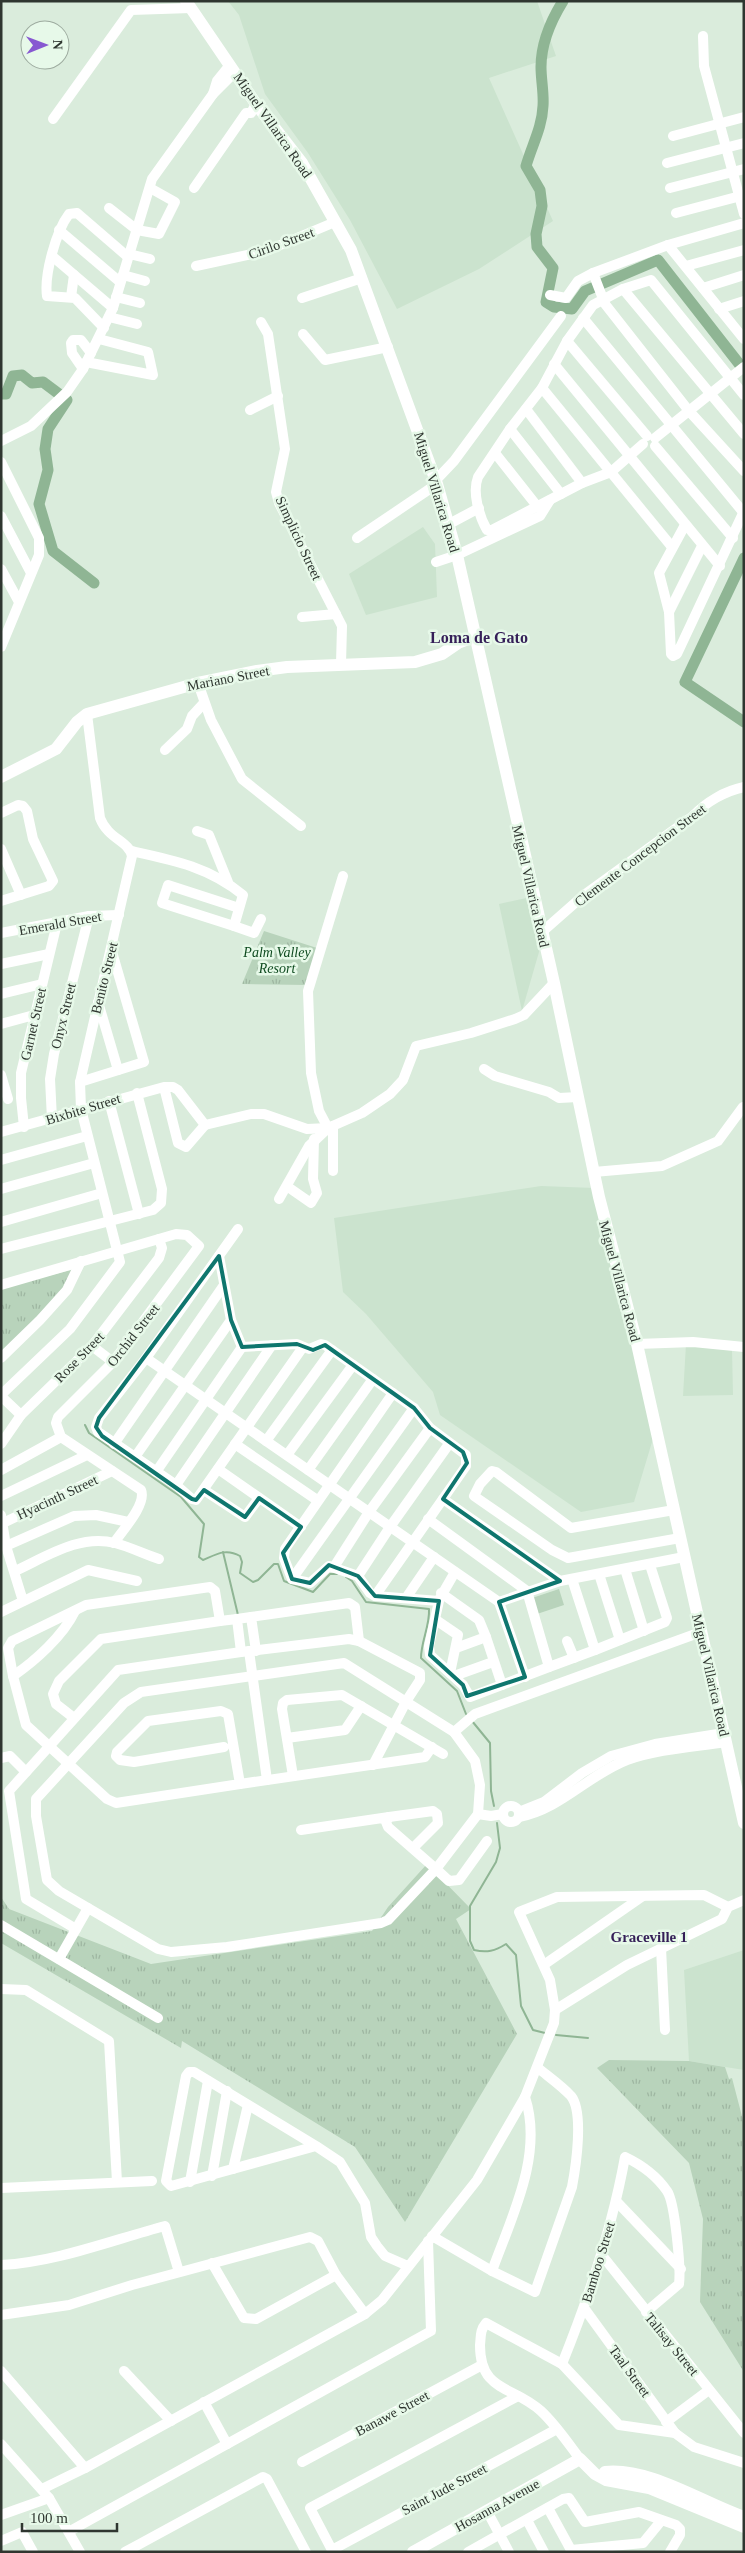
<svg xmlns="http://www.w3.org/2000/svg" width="745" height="2553" font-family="Georgia,serif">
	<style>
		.built { fill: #cbe3ce }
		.grass { fill: url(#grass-tufts) }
		.garden { fill: #b8d3bb }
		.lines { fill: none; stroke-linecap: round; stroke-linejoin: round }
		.stream { stroke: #8fb594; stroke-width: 2 }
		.river { stroke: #8fb594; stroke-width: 11 }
		.minor { stroke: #fff; stroke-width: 10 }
		.major { stroke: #fff; stroke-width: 12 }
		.marked { fill: none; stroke: #0f766e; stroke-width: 4; stroke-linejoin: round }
		.labels { text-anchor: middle; stroke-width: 5; stroke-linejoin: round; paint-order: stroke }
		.street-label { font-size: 14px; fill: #2f3630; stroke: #e7f9e9 }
		.park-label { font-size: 14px; font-style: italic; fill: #0f4b20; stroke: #e7f9e9 }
		.neighbourhood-label { font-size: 15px; font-weight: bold; fill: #351f58; stroke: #e7f9e9 }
		.quarter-label { font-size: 16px; font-weight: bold; fill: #351f58; stroke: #e7f9e9 }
	</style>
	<defs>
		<pattern id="grass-tufts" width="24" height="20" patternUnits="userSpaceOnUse" patternTransform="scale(1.25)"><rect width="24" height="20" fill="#b8d3bb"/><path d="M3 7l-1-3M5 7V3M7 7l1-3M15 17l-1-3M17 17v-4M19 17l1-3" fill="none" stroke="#9eb6a1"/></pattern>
	</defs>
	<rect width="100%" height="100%" fill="#daecdc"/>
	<g class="built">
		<polygon points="228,1 537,1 556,56 489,78 553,221 479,269 397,309 350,220 308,153 265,94 239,15"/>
		<polygon points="423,527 435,544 437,597 366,615 349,574"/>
		<polygon points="531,897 541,945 522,1011 499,904"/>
		<polygon points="541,1186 594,1188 655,1432 634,1502 581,1512 440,1415 433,1392 366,1314 343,1292 334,1218"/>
		<polygon points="686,1344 732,1349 733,1395 683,1396"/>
		<polygon points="744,1950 744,2070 689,2061 684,1970"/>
	</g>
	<g class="grass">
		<polygon points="264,931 317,948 306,985 242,984"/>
		<polygon points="75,1269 68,1287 1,1353 1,1288"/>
		<polygon points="427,1864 471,1909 456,1919 517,2034 405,2222 355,2147 182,2041 181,2048 1,1943 1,1897 9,1909 151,1964 372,1931 388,1907"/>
		<polygon points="609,2060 689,2061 725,2067 729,2079 732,2078 744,2124 744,2372 700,2302 703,2219 689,2163 597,2068"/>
	</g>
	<polygon class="garden" points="559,1589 564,1605 537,1614 532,1598"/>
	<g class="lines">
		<g class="stream">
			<path d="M85,1425L89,1433L181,1497L204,1524L199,1557L203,1560C217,1554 226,1548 240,1556L242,1562L240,1573L253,1582L258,1580L274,1564H278L284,1581L313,1592L330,1574H337"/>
			<polyline points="223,1552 238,1615"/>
			<path d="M346,1577L352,1581L366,1602L429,1609C430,1626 421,1641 421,1658L457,1691L466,1714"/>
			<polyline points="472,1721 490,1743 491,1791 494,1806"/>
			<path d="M497,1823L500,1848L496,1862L470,1906V1941L474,1950C487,1953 495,1951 506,1944L516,1955L521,2006L533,2030L545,2033"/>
			<polyline points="556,2035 588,2038"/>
		</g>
		<g class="river">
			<path d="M563,1C550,22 541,43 541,67C541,80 544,93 543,106C542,128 532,145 526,166L540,190L542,206L536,234L537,247L553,268L546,302L554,307L572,309L585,291L658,260L740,365"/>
			<polyline points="1,394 6,394 13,376 22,375 32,383 43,382 67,400 48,429 45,449 48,470 39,504 53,551 94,583"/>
			<polyline points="744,558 685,682 744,722"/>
		</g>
		<g class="minor">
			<polyline points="703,36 704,66 744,214"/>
			<polyline points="213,94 217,81 230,65"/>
			<polyline points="53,119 131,10 191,8"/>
			<polyline points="673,136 744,117"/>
			<polyline points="667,163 744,143"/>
			<polyline points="194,188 246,113 251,113 256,104"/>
			<polyline points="670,188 744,169"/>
			<polyline points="109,208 137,230 159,234 175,202 150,188"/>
			<polyline points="676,213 744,195"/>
			<polyline points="59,230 120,282"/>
			<polyline points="668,245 744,339"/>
			<polyline points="129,254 150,259"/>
			<polyline points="52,256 113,308"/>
			<polyline points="196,266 266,251 335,222"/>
			<polyline points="686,266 744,250"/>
			<polyline points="593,273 605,304 689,411 744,471"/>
			<polyline points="123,275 145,281"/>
			<polyline points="703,288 744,275"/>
			<polyline points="623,289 744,434"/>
			<polyline points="550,295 566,298 578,281 593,273 668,245 744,223"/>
			<polyline points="71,297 74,275"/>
			<polyline points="116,297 140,303"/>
			<polyline points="302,298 362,278"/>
			<polyline points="719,309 744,301"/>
			<polyline points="109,317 137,324"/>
			<polyline points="583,318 743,512"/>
			<polyline points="261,322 268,334 285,449 276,492 279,503 342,626 341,664"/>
			<path d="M104,328L75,298L47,296C44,275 56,231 69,214L77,213L128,257"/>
			<polyline points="303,334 325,360 388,347"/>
			<polyline points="567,341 647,436"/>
			<polyline points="86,362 153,375 148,352 99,339"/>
			<polyline points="554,364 720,566"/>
			<polyline points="83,369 72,353 71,343 73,340 81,340 91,353"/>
			<polyline points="542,388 672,547"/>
			<polyline points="526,409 582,483"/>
			<polyline points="250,410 278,396"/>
			<polyline points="510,429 561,494"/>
			<polyline points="655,438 744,367"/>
			<polyline points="1,441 31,426 67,392 83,369 113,308 152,179 213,94 235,72"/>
			<path d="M643,444L611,472L582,483L492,530H487C479,516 472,492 478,477L510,429L542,388L567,341L593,305L623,289L651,280L744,395"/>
			<polyline points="655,446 733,538"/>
			<polyline points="495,453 537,506"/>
			<polyline points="1,462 39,538 39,555 1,647"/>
			<polyline points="436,480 454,461 561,316"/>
			<polyline points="1,516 31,573"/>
			<polyline points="449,524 479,508"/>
			<polyline points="685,525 659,573 669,612 671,654 673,656 677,654 744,511"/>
			<polyline points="357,538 437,484"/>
			<polyline points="436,562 457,555 540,516 550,500"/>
			<polyline points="1,569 19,602"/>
			<polyline points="669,612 702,546"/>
			<polyline points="302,617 336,614"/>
			<polyline points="198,683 211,720 242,779 301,826"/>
			<polyline points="165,750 187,729 192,716 204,703"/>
			<polyline points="1,813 18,805 23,806 27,811 33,839 53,881 49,886 1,901"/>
			<polyline points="197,831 209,835 228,882"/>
			<polyline points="1,849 21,895"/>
			<path d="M131,851C173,860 209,867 243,895L234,926L254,933L261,919"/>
			<polyline points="234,926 162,903 168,885 239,908"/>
			<path d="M542,932L584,895L693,816C706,802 725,791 744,787"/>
			<polyline points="1,933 89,916 119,915"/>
			<polyline points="1,964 49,954"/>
			<polyline points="1,994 42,984"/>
			<polyline points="98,1002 118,1070"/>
			<polyline points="1,1024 34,1015"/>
			<polyline points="484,1069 495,1076 549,1092 559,1098 578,1097"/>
			<polyline points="1,1075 8,1099"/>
			<polyline points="80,1082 144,1062 112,952"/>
			<polyline points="109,1101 139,1214"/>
			<polyline points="52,1119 50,1079 54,1054 89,916"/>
			<polyline points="205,1125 251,1114 264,1114 307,1129 328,1128 362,1113 390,1094 403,1080 416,1046 471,1033 515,1019 524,1015 554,983"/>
			<polyline points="24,1127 21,1098 21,1073 57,923"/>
			<polyline points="1,1132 164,1087 173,1087 178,1090 205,1125 186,1147 178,1143 164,1087"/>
			<polyline points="1,1160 87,1136"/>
			<polyline points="333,1171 333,1126"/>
			<polyline points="594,1172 662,1166 718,1141 743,1107"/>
			<polyline points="288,1187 311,1203 317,1193 313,1179 314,1139"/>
			<polyline points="1,1189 94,1163"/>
			<polyline points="279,1199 309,1146 328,1128 319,1111 311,1073 308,991 343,876"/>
			<polyline points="1,1222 102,1193"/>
			<polyline points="238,1229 146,1358 99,1418 96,1427 98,1432 176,1485 192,1499 196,1500 303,1347"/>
			<polyline points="1,1249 153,1210 161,1203 162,1189 137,1093"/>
			<polyline points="219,1256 231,1320 242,1347 297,1344 309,1349 321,1344 325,1345 414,1408 430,1428 466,1455 466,1466 375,1596"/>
			<path d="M1,1285L176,1234L187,1235L199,1246L113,1362L58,1417L56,1423L61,1437L141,1490C147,1504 122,1531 114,1543"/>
			<polyline points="637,1344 693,1342 744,1347"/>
			<polyline points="92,1346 113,1362"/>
			<polyline points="1,1358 40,1320 67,1290 81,1261"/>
			<polyline points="146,1358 499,1602 560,1581 684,1557"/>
			<polyline points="393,1393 285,1549 284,1558 292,1579 310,1583 329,1566 358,1576 370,1593 375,1596 439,1601 429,1646 430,1655 463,1685 470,1697 549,1667"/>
			<path d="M1,1395L70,1329L120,1262L81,1109L80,1082L132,856C129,841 108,839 100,818L87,714"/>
			<polyline points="1,1396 21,1415"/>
			<polyline points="266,1441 332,1350"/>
			<polyline points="1,1444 21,1415 92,1346 159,1258 162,1248 159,1239"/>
			<polyline points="114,1444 224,1285"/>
			<polyline points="235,1444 317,1500"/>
			<polyline points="287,1455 353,1365"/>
			<polyline points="135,1457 231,1320"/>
			<polyline points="218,1469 301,1527"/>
			<polyline points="1,1470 61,1437"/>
			<polyline points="308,1470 373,1379"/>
			<polyline points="156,1472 242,1347"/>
			<polyline points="176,1485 272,1345"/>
			<polyline points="204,1490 245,1517 259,1498"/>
			<polyline points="1,1496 87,1455"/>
			<polyline points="443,1499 560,1581"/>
			<polyline points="674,1510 571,1528 496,1472 492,1471 480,1484 474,1496 552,1550 568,1558 680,1538"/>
			<polyline points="1,1515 6,1546 23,1601"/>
			<polyline points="428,1519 527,1591 549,1667 595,1650 572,1579"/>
			<polyline points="3,1523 112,1471"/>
			<polyline points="6,1546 74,1516 96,1515 128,1522"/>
			<polyline points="334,1567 369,1512 430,1428"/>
			<polyline points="625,1569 644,1631"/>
			<path d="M15,1571C46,1557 79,1534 115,1543C130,1547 144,1554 159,1559"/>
			<polyline points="599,1574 620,1640"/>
			<polyline points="358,1576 390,1527 449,1444"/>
			<polyline points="292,1579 414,1408"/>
			<polyline points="441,1593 479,1620 486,1637 456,1648"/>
			<polyline points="406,1598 434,1557"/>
			<polyline points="440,1598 455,1572"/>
			<polyline points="499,1602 525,1677"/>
			<path d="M75,1611C63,1636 35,1661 13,1676L26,1725L107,1799L116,1803L240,1784L228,1714L221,1711L148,1721L117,1752L116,1756L120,1760L134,1762L224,1747"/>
			<polyline points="1,1612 88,1570 137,1581"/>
			<polyline points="251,1617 237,1619 241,1652 349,1639 359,1641 420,1673 420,1680 407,1700 373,1765"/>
			<polyline points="436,1620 458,1635 450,1673"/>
			<polyline points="486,1637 502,1685"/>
			<polyline points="567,1641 574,1658"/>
			<polyline points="595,1650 665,1622 667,1618 650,1565"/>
			<polyline points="249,1651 267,1780"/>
			<polyline points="256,1651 251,1617 349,1603 355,1607 359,1641"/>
			<polyline points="13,1676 8,1648 12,1641 86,1605 210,1587 215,1591 220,1621 237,1619"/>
			<polyline points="454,1676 493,1662"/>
			<polyline points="74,1718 56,1704 53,1694 59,1681 101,1639 220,1621"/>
			<polyline points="454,1732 475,1714 701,1632"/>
			<polyline points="287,1738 345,1730 361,1706"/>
			<polyline points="1,1758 10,1756 26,1772"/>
			<polyline points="293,1776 282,1709 283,1703 287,1700 342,1695 443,1754"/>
			<polyline points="240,1784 425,1757 432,1747"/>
			<circle cx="511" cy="1814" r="8"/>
			<polyline points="519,1812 544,1802 582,1773 611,1756 655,1744 724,1733"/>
			<polyline points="478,1814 491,1816 503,1814"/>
			<polyline points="389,1817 433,1811 437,1814 438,1823 413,1848"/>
			<path d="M519,1817C561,1809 588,1775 627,1760C658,1749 693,1747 726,1742"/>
			<polyline points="301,1830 389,1817 386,1822 388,1827 436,1869 388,1920 381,1923 227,1947 171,1952 158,1949 59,1891 47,1880 36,1816 36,1799 124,1703 141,1692 344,1663 454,1732 475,1761 480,1785 478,1814 436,1869 449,1881 459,1880 487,1841"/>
			<polyline points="1,1925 158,2018"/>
			<polyline points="76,1929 26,1899 9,1791 118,1670 241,1652"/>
			<polyline points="661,1948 665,2030"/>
			<polyline points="59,1959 88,1908"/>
			<polyline points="545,1964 643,1896"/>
			<polyline points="1,1989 26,1990 109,2041 117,2182"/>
			<polyline points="555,2010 627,1965 722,1919 728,1907 744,1900"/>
			<polyline points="316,2146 194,2072 189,2072 186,2076 166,2181 171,2186 316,2146 340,2162 365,2203 371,2237 377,2246 385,2256 408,2266"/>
			<polyline points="233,2169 248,2105"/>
			<polyline points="212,2176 227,2091"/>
			<polyline points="190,2182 208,2081"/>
			<polyline points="1,2188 152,2181"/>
			<polyline points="617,2202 681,2269"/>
			<path d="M432,2236L492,2271L535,2292L572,2187C576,2166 584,2112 571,2096C562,2086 549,2077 538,2068"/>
			<polyline points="601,2254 744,2433"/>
			<polyline points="212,2263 244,2318 256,2319 336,2275"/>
			<path d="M1,2265C57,2262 112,2240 165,2226L179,2272"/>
			<path d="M492,2271C511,2218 544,2155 525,2097"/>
			<polyline points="584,2308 675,2433"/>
			<polyline points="1,2315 69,2305 132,2285 310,2237 318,2241 336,2275 365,2314"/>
			<path d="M562,2364C589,2297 612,2229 625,2157C642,2165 656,2175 667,2191C675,2202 681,2269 679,2284L646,2312"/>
			<polyline points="1,2371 85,2468"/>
			<polyline points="124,2371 171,2421"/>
			<polyline points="204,2402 227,2444"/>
			<polyline points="666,2422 709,2390"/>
			<polyline points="1,2444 49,2498 80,2552"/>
			<path d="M580,2459C568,2443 556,2425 541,2411C513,2385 480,2393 480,2345C481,2336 480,2330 486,2323L562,2364L619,2425L675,2433L694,2447L744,2463"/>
			<polyline points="302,2462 482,2365"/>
			<polyline points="42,2489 85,2468 365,2314 382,2300 477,2180 525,2097 554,2023 555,2010 550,1980 519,1912 557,1897 704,1895 728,1907"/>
			<polyline points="548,2508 571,2550 643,2543 661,2521"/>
			<polyline points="487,2511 509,2552"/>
			<polyline points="1,2515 49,2498"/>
			<polyline points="527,2520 544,2552"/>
			<polyline points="70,2531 431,2331 428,2241"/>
			<polyline points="1,2541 22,2532 33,2552"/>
			<polyline points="332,2550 557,2429"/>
			<polyline points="125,2552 263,2477 267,2479 306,2552"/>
			<polyline points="333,2552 310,2508 518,2396"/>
			<polyline points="468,2552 563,2499 569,2498 585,2522 639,2512 676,2525 680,2529 680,2535 670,2552"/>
		</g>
		<g class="major">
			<polyline points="186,1 256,104 302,163 351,250 437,484 457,555 554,983 599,1197 637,1344 744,1823"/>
			<polyline points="1,777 56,749 77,722 87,714 198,683 257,671 287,667 415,662 442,654 458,643 474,637"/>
			<path d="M605,2472C649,2467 703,2503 744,2517"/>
			<polyline points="413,2552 580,2459 595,2474 606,2480 649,2488 744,2527"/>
		</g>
	</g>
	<path class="marked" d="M219,1256L231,1320L242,1347L297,1344L313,1350L325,1345L414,1408L430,1428L463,1452L467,1463L443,1499L560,1581L499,1602L525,1677L467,1696L463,1685L430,1655L439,1601L375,1596L358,1576L329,1565L310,1583L292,1579L283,1553L301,1527L259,1498L245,1517L204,1490L196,1500L192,1499L102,1436L96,1427L99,1418Z"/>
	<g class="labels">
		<g class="street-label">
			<text transform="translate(273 125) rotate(55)" y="5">Miguel Villarica Road</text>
			<text transform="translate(281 243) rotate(-20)" y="5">Cirilo Street</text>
			<text transform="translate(437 492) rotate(73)" y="5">Miguel Villarica Road</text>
			<text transform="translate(299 538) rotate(65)" y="5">Simplicio Street</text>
			<text transform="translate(228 678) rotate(-11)" y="5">Mariano Street</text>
			<text transform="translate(640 855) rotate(-37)" y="5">Clemente Concepcion Street</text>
			<text transform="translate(531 886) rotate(77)" y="5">Miguel Villarica Road</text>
			<text transform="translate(60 923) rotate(-10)" y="5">Emerald Street</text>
			<text transform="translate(104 978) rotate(-76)" y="5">Benito Street</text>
			<text transform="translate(63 1016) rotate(-76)" y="5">Onyx Street</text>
			<text transform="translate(33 1024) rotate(-77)" y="5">Garnet Street</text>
			<text transform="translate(83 1109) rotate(-17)" y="5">Bixbite Street</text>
			<text transform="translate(620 1281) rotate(75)" y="5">Miguel Villarica Road</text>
			<text transform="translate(133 1335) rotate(-52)" y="5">Orchid Street</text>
			<text transform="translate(79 1357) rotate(-46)" y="5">Rose Street</text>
			<text transform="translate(57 1497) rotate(-25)" y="5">Hyacinth Street</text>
			<text transform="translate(711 1675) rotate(77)" y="5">Miguel Villarica Road</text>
			<text transform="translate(598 2262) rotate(-73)" y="5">Bamboo Street</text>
			<text transform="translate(672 2344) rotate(51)" y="5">Talisay Street</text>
			<text transform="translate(630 2371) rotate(54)" y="5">Taal Street</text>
			<text transform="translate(392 2413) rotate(-28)" y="5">Banawe Street</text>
			<text transform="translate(444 2489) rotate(-28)" y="5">Saint Jude Street</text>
			<text transform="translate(497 2505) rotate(-29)" y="5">Hosanna Avenue</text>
		</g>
		<g class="park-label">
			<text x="277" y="957">Palm Valley<tspan x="277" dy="16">Resort</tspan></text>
		</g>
		<g class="neighbourhood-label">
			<text x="649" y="1942">Graceville 1</text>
		</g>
		<g class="quarter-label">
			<text x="479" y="643">Loma de Gato</text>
		</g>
	</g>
	<rect width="745" height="2553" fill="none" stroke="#2f3630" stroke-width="5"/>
	<g transform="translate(45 45) rotate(89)"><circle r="24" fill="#e7f9e9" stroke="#9dab9f"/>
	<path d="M0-4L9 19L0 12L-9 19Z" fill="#8758d1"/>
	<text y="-8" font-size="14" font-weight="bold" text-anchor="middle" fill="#2f3630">N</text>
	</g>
	<path d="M22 2523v8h95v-8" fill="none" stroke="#2f3630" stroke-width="2.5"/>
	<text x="30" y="2523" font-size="15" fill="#2f3630" stroke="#e7f9e9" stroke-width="4" paint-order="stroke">100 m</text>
</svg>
